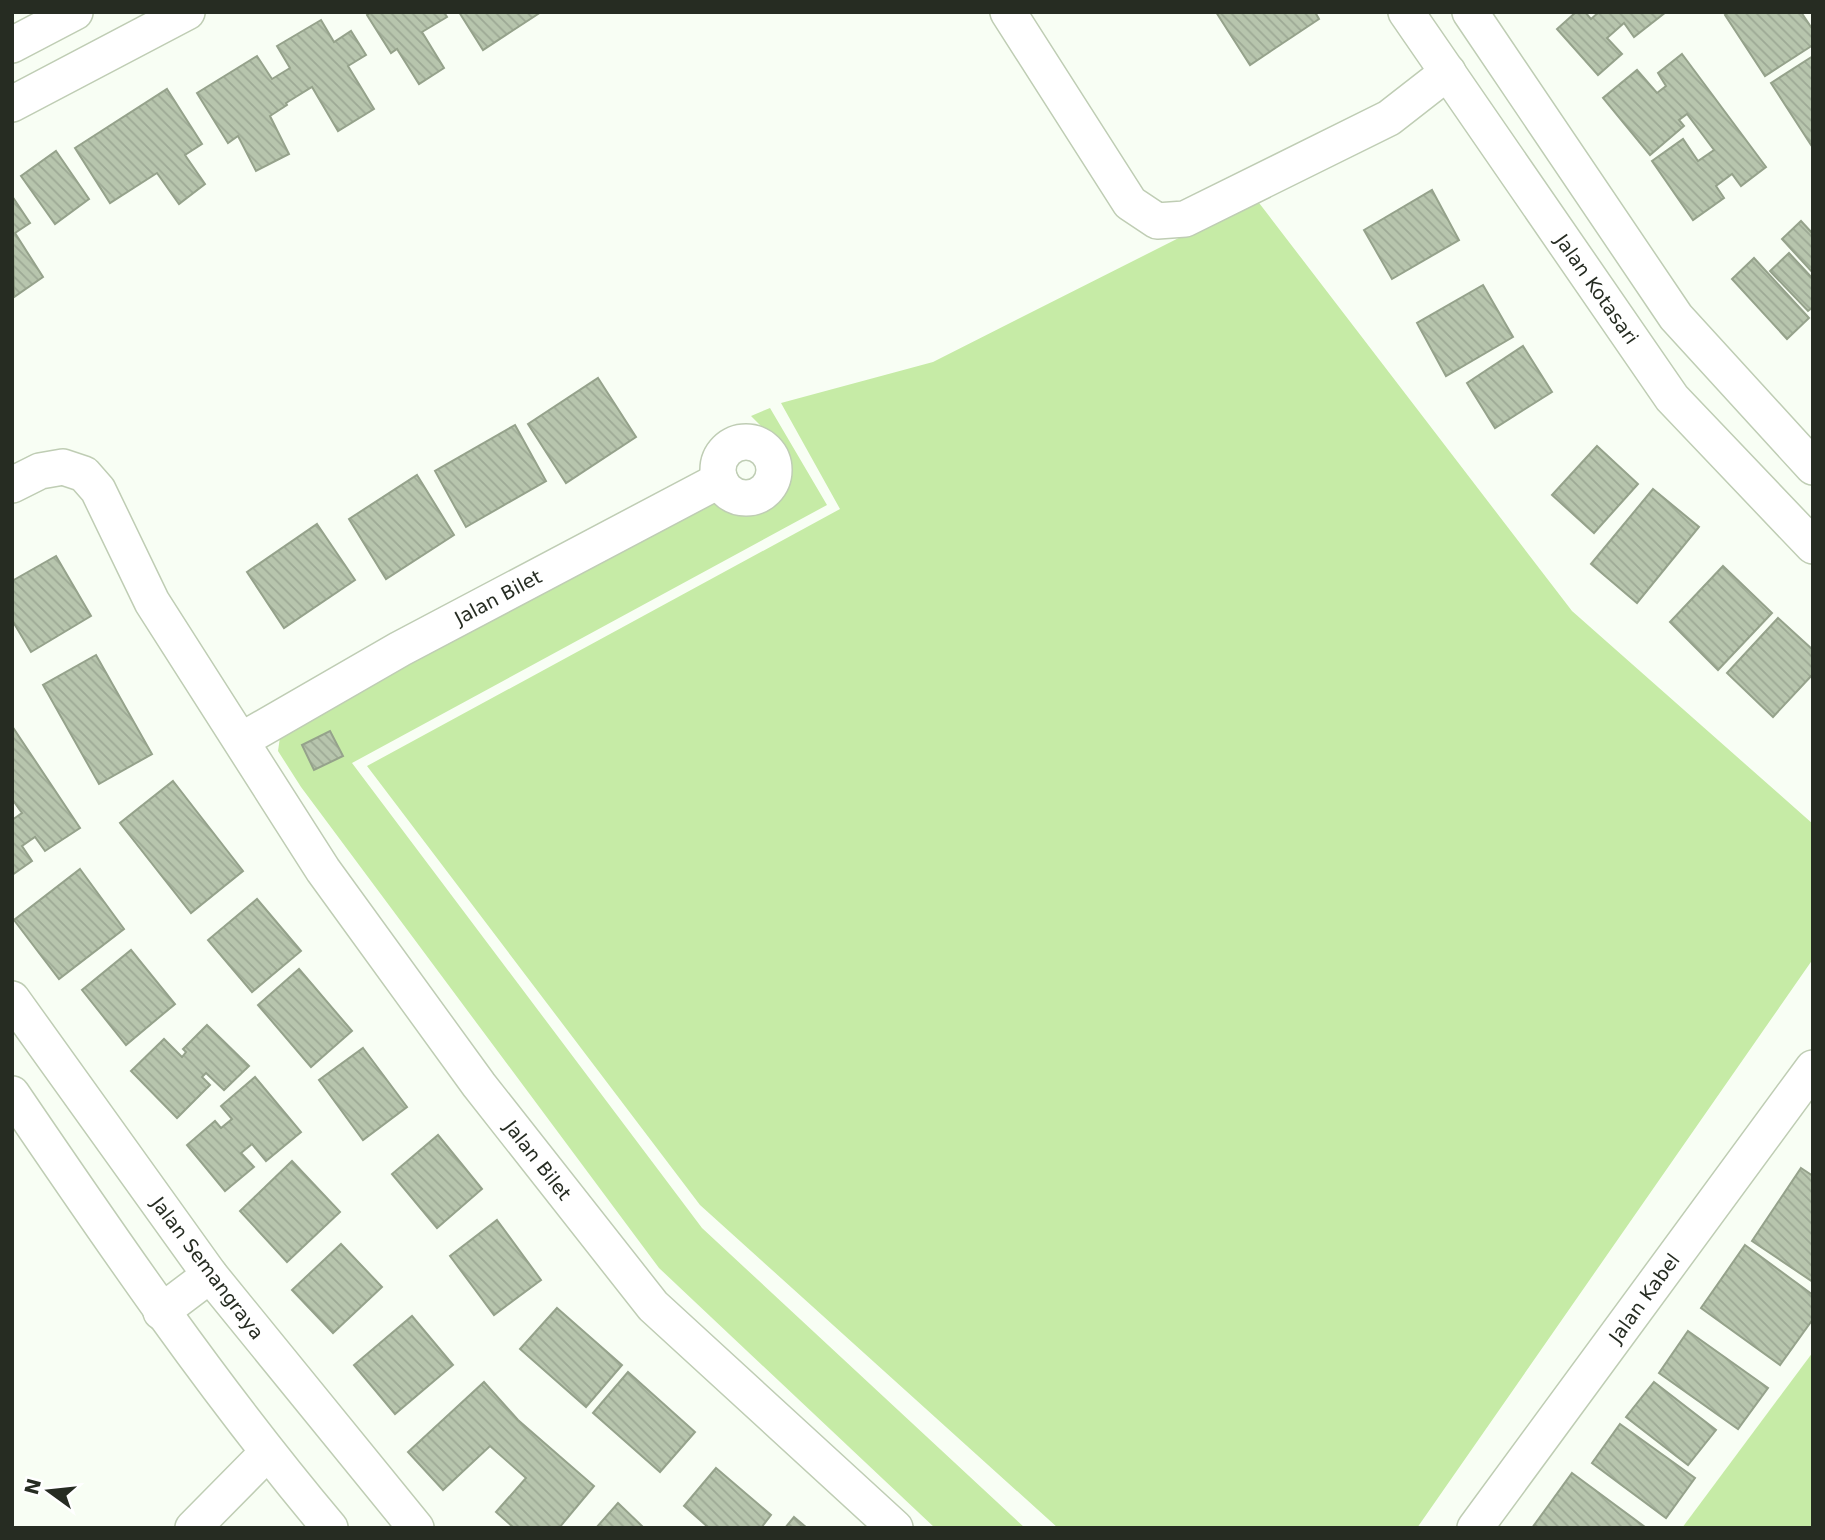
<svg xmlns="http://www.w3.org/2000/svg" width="1825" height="1540" font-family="'DejaVu Sans',sans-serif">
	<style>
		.grass { fill: #c6eba6 }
		.building { fill: url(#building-back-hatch); stroke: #95a28b; stroke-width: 2 }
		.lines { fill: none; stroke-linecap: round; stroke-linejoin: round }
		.minor-casing { stroke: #bfcdb4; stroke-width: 38 }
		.minor { stroke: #fff; stroke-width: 35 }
		.labels { text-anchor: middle; stroke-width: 7; stroke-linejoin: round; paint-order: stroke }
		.street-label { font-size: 19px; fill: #262c22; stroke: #fff }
	</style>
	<defs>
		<pattern id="building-back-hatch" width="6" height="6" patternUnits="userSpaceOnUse" patternTransform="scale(1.75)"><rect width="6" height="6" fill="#b7c5ad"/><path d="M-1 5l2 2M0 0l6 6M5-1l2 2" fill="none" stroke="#9da995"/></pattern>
	</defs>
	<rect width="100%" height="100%" fill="#f8fef4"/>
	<g class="grass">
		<polygon points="1256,199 1572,611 1813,824 1813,959 1417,1528 1058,1528 700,1205 367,766 840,509 781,403 933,362"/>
		<polygon points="770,408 827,505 352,763 702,1228 1025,1528 935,1528 659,1268 301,787 278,751 281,730 728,487 739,494 772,477 777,442 751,416"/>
		<polygon points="1813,1352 1813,1528 1682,1528"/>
	</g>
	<g class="building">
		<polygon points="371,12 444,12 447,17 422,32 444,68 419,84 397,49 391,53 367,15"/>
		<polygon points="459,12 541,12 483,50"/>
		<polygon points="1216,12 1315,12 1319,19 1250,65"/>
		<polygon points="1576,12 1585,12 1591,19 1599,12 1666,12 1634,37 1624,23 1607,38 1622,54 1598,75 1557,29"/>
		<polygon points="1729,12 1801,12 1813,30 1813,45 1765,76 1725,15"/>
		<polygon points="321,20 334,42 351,31 366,55 348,66 374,109 338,131 312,87 286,103 287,105 270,116 289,154 256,171 238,136 228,143 197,93 257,56 272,79 290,68 277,46"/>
		<polygon points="1682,54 1766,167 1741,186 1732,174 1716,186 1724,198 1693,220 1652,161 1683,139 1698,161 1714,150 1687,114 1679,120 1684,126 1650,155 1603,98 1637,70 1657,93 1666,86 1658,73"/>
		<polygon points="1813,56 1813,143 1811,145 1771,83"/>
		<polygon points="167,89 202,144 185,155 205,184 179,204 157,173 110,203 75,148"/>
		<polygon points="56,151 89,199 55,224 21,176"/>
		<polygon points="1432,190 1459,240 1392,279 1364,230"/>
		<polygon points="12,196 30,223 15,233 43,277 14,297"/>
		<polygon points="1801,221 1813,234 1813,273 1782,239"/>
		<polygon points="1789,253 1813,279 1813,307 1808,311 1770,271"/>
		<polygon points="1754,258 1809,318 1787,339 1732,279"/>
		<polygon points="1483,285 1513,337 1446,376 1417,323"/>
		<polygon points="1523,346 1552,392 1495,428 1467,383"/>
		<polygon points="598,378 636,437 566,483 528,424"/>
		<polygon points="515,425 546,481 466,527 435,471"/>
		<polygon points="1597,446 1638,484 1594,533 1552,495"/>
		<polygon points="417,475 454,535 386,579 349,519"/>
		<polygon points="1653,489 1699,527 1637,603 1591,564"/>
		<polygon points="317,524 355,580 284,628 247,572"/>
		<polygon points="56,556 91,616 31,652 12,620 12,581"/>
		<polygon points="1723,566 1772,613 1718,670 1670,622"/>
		<polygon points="1778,618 1813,650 1813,674 1773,717 1727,673"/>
		<polygon points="96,655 152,754 99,784 43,685"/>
		<polygon points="12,726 80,828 45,851 35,837 22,846 32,861 12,875 12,820 22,813 12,799"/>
		<polygon points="330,731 343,756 314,770 302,745"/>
		<polygon points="173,781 243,871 191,913 120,823"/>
		<polygon points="80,869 124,929 59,979 14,920"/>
		<polygon points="257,899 301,951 252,992 208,940"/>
		<polygon points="131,950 175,1004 126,1045 82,990"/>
		<polygon points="299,969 352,1031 311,1067 258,1005"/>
		<polygon points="207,1025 249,1066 224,1090 206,1073 202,1077 210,1085 177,1118 131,1071 164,1039 182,1057 186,1052 183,1049"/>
		<polygon points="363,1048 407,1107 363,1140 319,1080"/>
		<polygon points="255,1077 301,1132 266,1161 252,1144 241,1153 254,1167 225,1191 187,1145 215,1121 221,1128 232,1119 221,1106"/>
		<polygon points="438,1135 482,1189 437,1228 392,1174"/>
		<polygon points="292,1161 340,1212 287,1262 240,1211"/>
		<polygon points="1801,1168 1813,1176 1813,1282 1752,1241"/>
		<polygon points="497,1220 541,1280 494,1315 450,1256"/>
		<polygon points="341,1244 382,1287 333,1333 292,1290"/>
		<polygon points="1745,1245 1813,1295 1813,1319 1780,1365 1701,1308"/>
		<polygon points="557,1308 622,1365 586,1407 520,1349"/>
		<polygon points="412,1316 453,1365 395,1414 354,1365"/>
		<polygon points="1688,1331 1768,1388 1738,1429 1659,1373"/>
		<polygon points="628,1372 695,1432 660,1472 593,1413"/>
		<polygon points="484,1382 518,1420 594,1486 559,1528 514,1528 496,1512 526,1478 490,1446 443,1490 408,1452"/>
		<polygon points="1654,1382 1716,1430 1688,1465 1626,1417"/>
		<polygon points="1620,1424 1695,1478 1666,1518 1592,1463"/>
		<polygon points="716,1468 771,1515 761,1528 709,1528 684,1506"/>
		<polygon points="1572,1473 1645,1527 1645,1528 1532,1528"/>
		<polygon points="618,1503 644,1528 596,1528"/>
		<polygon points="794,1517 807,1528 785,1528"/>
	</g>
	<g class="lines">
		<defs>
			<g id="minor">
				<polyline points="1008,12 1130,203 1157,221 1185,219 1389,118 1448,72"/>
				<polyline points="1406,12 1672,398 1813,546"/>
				<polyline points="1470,12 1676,317 1813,467"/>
				<polyline points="12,45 75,12"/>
				<polyline points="12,104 187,12"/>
				<circle cx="746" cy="470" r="28"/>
				<polyline points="12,485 40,471 63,467 84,474 98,490 152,602 323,870 479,1085 653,1306 895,1528"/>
				<polyline points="242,740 400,649 720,480"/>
				<polyline points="12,999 210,1275 416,1528"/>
				<path d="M12,1094C114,1244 213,1389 330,1528"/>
				<polyline points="161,1312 210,1275"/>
				<polyline points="193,1528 267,1453"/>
				<polyline points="1475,1528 1813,1068"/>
			</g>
		</defs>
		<use href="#minor" class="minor-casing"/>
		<use href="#minor" class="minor"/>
	</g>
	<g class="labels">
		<g class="street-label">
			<text transform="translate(1597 289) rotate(55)" y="7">Jalan Kotasari</text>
			<text transform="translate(498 597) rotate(-28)" y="7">Jalan Bilet</text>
			<text transform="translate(538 1160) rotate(52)" y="7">Jalan Bilet</text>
			<text transform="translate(208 1268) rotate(53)" y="7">Jalan Semangraya</text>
			<text transform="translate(1644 1298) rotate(-54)" y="7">Jalan Kabel</text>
		</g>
	</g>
	<rect width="1825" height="1540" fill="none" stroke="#262c22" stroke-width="28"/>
	<g transform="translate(49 1491) rotate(285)" stroke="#ffffff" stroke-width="5" paint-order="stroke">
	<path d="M0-5L12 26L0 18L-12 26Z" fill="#262c22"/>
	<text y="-10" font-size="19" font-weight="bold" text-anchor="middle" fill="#262c22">N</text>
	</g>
</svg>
